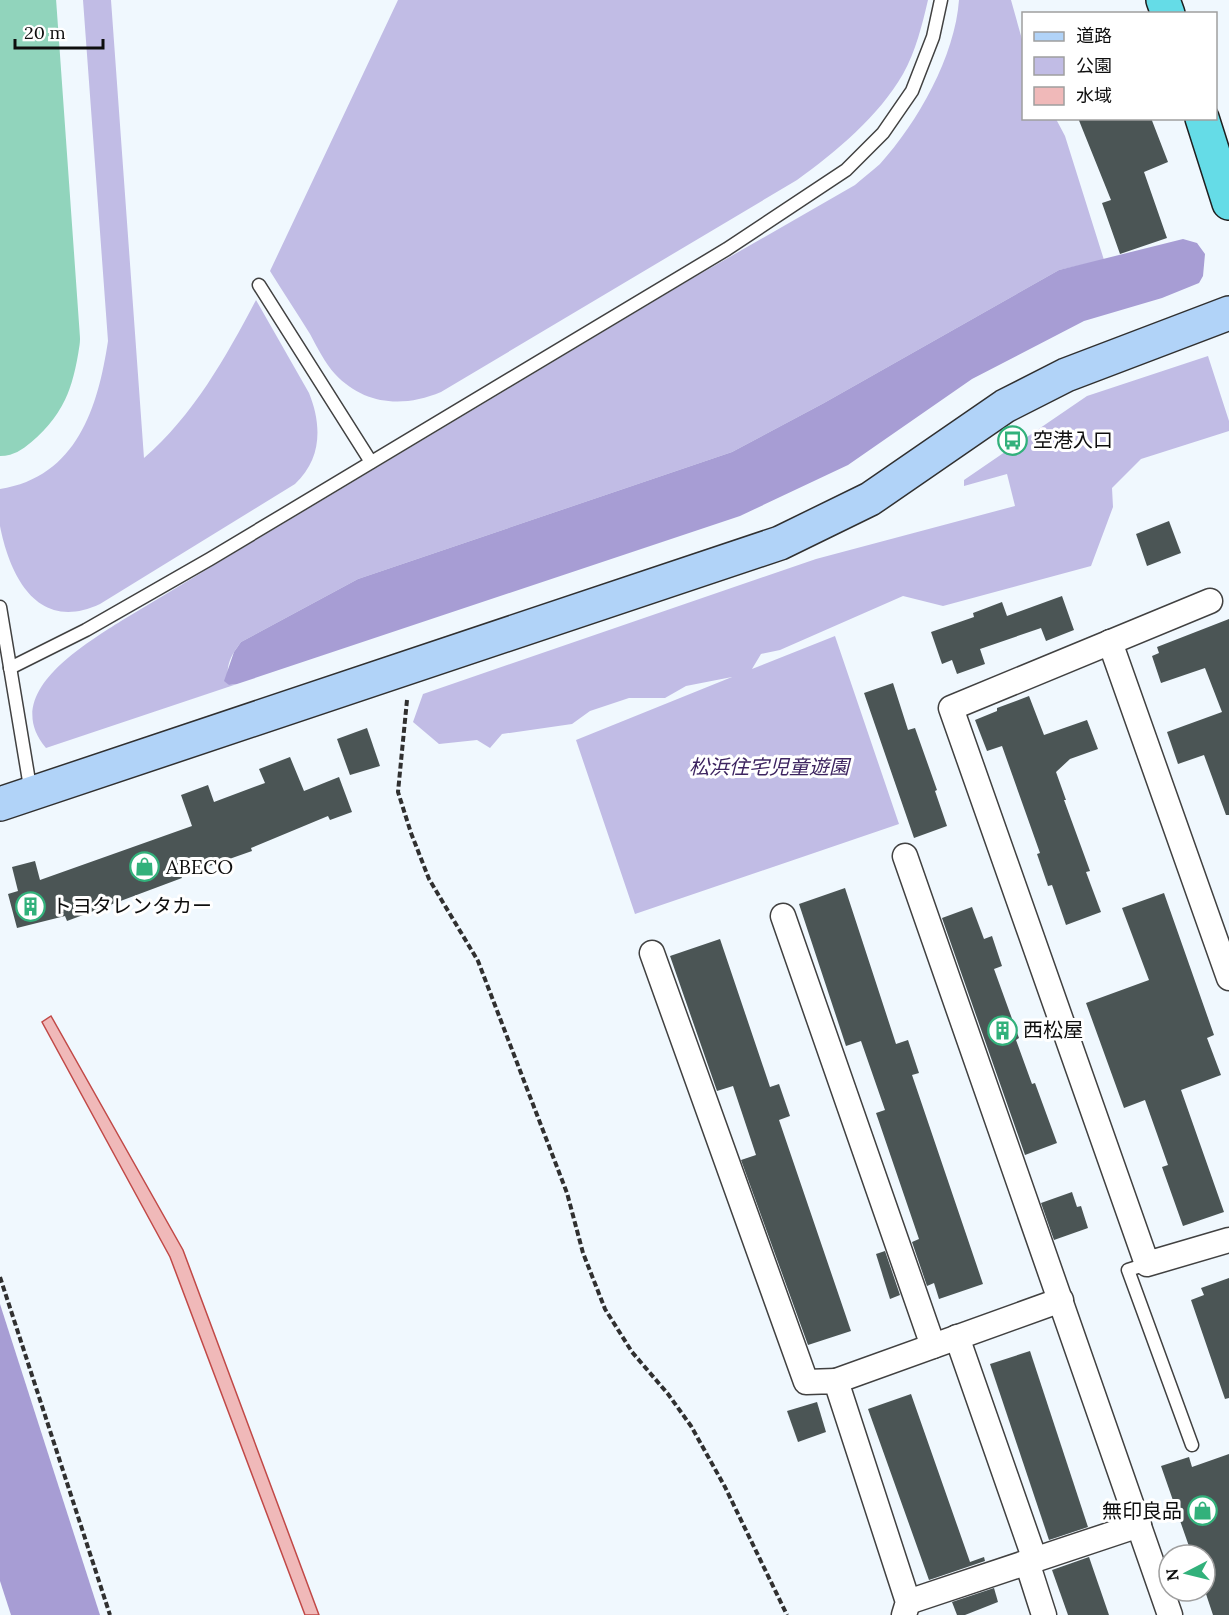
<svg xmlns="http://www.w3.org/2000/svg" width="1229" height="1615" font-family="Lora,'Noto Sans JP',serif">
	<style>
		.green { fill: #c1bce5 }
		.forest { fill: #a79dd4 }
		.water { fill: #f0b9b9; stroke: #c14947; stroke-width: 1.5 }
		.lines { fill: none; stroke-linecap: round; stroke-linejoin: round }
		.taxiway { stroke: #91d4bc; stroke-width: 80 }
		.building { fill: #4b5555 }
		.lane-casing { stroke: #414141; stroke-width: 15 }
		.street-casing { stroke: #414141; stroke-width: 27 }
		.secondary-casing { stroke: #303030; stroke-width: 36 }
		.highway-casing { stroke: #1f1f1f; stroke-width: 36 }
		.path { stroke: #303030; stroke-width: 4; stroke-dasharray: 6 3; stroke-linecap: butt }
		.lane { stroke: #fff; stroke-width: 12 }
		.street { stroke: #fff; stroke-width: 24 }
		.secondary { stroke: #b1d3f8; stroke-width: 33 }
		.highway { stroke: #65dce7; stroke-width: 33 }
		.labels { text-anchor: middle; stroke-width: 6; stroke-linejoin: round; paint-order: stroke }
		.poi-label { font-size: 20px; fill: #0e0e0e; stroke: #fff; text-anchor: start }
		.park-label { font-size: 20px; font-style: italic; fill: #3d2460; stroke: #fff }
	</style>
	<rect width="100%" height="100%" fill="#f0f8fe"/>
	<g class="green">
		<path d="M83,0H111L144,458C193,416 226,357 256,300L309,393C322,425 322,459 295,484L100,604C38,633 10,577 0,526C0,515 0,501 0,489C77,477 98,407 108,341Z"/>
		<path d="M398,0H928C922,25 916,51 903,74C878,117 837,151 797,180L441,392C403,408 364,405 335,374C325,363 317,347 310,334C297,313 283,292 270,271Z"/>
		<path d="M959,0H1011L1023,43L1024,118L1056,119L1065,136L1104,260L1059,270L824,403L732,452L358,579L241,642C230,657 225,666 229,685L237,684L46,748C0,694 82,646 121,621L693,278L855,185C863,178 872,171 880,164C918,122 955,56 959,0Z"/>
		<polygon points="1208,356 1229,421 1229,431 1141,459 1112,488 1113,507 1091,566 943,606 903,596 780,650 761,654 752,669 835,636 899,824 635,914 576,740 732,677 686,686 665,698 629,698 590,711 572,724 502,734 490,748 477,740 439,744 413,722 423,694 816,559 1015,506 1007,474 964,486 964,480 1087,396"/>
	</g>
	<g class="forest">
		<polygon points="1183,239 1197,243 1205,254 1203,276 1199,283 1162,298 1084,321 972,379 848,465 740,516 237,684 229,685 224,681 234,652 241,642 358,579 732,452 824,403 1059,270"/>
		<polygon points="0,1304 100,1615 11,1615 0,1581"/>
	</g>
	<polygon class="water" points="51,1016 183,1250 319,1615 305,1615 170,1257 42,1022"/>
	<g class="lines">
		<path class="taxiway" d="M0,416C29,394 35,374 40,339L16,0"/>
	</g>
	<g class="building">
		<polygon points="1078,118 1151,118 1168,162 1144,172 1167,238 1120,254 1102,203 1111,200"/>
		<polygon points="1169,521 1181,553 1147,566 1136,534"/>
		<polygon points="1062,596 1074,630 1046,641 1041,628 980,649 985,664 957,674 952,660 942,664 931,632 974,617 973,613 1002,602 1007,616"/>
		<polygon points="1229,619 1229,815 1226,815 1204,755 1178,764 1167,732 1222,712 1205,668 1161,683 1152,656 1159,653 1157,647"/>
		<polygon points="893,683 908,730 915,728 937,790 935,791 947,826 914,838 864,693"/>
		<polygon points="1029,696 1044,735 1087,720 1098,749 1070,759 1056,772 1066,800 1064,800 1090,871 1086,872 1101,912 1066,925 1052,885 1048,886 1037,854 1040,853 1002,746 987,751 975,720 997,711 997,708"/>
		<polygon points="367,728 380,766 350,775 337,739"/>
		<polygon points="290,757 304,791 339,777 352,812 330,820 328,816 251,848 252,851 181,876 182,878 67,921 65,916 17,928 8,894 18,891 12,867 35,861 40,880 192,826 181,795 208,785 214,802 265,783 259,769"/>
		<polygon points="845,888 896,1044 908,1040 919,1073 912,1075 983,1284 939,1299 934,1283 927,1286 912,1242 919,1239 876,1113 885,1110 861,1041 846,1046 799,904"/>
		<polygon points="1164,893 1214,1035 1207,1038 1221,1075 1181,1090 1224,1212 1183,1226 1162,1167 1168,1165 1145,1100 1124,1108 1086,1003 1149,980 1122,908"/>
		<polygon points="972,907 984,939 992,936 1002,966 994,969 1019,1038 1016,1040 1032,1084 1035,1083 1057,1143 1025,1155 942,918"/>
		<polygon points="720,939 770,1087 779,1084 790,1116 779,1120 851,1331 808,1345 741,1160 756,1155 733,1086 717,1091 670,956"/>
		<polygon points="1072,1192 1077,1207 1081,1206 1088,1228 1054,1240 1041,1203"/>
		<polygon points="885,1251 900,1295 890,1299 876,1254"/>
		<polygon points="1229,1278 1229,1398 1225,1399 1191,1300 1204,1295 1201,1288"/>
		<polygon points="1030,1351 1088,1527 1049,1540 990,1364"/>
		<polygon points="911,1394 970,1562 984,1557 985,1561 929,1580 868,1409"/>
		<polygon points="817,1402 826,1432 798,1442 787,1411"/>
		<polygon points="1229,1454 1229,1615 1213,1615 1205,1591 1205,1555 1192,1555 1161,1466 1189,1457 1192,1467"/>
		<polygon points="1089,1557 1109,1615 1068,1615 1052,1570"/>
		<polygon points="994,1588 998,1602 965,1615 957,1615 952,1602"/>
	</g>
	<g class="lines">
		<defs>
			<g id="lane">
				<polyline points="259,285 371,462"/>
				<polyline points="0,607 31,793"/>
				<polyline points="10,668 86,630 210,559 727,249 846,170 883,133 912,91 933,37 941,0"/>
				<polyline points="1147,1264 1128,1270 1192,1445"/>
			</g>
			<g id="street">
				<polyline points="1210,601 951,708 1147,1264 1229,1240"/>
				<polyline points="1110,642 1229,978"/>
				<polyline points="905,856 1170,1615"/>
				<polyline points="783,916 933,1346"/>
				<polyline points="652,953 806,1382 836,1381 908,1602 904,1615"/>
				<polyline points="957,1337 1035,1560"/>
				<polyline points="836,1381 1061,1300"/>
				<polyline points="1027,1562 1044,1615"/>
				<polyline points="908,1602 1139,1525"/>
			</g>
			<polyline id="secondary" points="0,804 780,543 870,499 1005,406 1066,375 1229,313"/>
			<g id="highway">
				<polyline points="1163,0 1168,14"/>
				<polyline points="1202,118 1229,203"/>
			</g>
		</defs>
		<use href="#lane" class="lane-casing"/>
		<use href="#street" class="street-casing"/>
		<use href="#secondary" class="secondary-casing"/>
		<use href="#highway" class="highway-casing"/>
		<g class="path">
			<polyline points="407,700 398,792 411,833 429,879 478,961 567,1193 583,1253 605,1309 632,1352 668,1394 691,1426 725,1487 787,1615"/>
			<polyline points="0,1277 110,1615"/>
		</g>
		<use href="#lane" class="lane"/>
		<use href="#street" class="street"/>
		<use href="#secondary" class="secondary"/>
		<use href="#highway" class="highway"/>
	</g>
	<defs>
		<symbol id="bus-ring" viewBox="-11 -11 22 22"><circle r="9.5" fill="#fff" stroke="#32b17b" stroke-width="1.5"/><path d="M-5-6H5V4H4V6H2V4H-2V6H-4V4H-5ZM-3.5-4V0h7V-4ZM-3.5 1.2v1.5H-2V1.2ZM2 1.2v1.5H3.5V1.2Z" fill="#32b17b"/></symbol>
		<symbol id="shop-ring" viewBox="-11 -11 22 22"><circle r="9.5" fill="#fff" stroke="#32b17b" stroke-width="1.5"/><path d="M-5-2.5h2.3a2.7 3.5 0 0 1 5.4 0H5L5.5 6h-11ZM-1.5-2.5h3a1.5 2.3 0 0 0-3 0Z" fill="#32b17b"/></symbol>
		<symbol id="building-ring" viewBox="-11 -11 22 22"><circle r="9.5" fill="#fff" stroke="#32b17b" stroke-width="1.5"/><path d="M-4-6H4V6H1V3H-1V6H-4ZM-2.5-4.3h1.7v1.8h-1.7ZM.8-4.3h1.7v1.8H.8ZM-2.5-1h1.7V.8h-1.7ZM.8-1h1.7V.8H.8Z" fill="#32b17b"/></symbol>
	</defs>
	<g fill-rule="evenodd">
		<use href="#bus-ring" x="996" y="424" width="33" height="33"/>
		<use href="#shop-ring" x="128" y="850" width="33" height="33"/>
		<use href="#building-ring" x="14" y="890" width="33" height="33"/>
		<use href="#building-ring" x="986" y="1014" width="33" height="33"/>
		<use href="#shop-ring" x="1186" y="1494" width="33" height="33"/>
	</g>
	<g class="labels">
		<g class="poi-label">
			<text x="1033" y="447">空港入口</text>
			<text x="166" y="874">ABECO</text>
			<text x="52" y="913">トヨタレンタカー</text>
			<text x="1023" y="1037">西松屋</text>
			<text x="1182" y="1518" text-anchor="end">無印良品</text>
		</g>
		<g class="park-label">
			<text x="769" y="774">松浜住宅児童遊園</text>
		</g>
	</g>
	<rect x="1022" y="12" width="195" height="108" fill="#ffffff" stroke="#9f9f9f" stroke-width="1.5"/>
	<rect x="1034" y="32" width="30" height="9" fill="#b1d3f8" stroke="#9f9f9f" stroke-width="1.5"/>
	<text x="1076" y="42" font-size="18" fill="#0e0e0e">道路</text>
	<rect x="1034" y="57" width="30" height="18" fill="#c1bce5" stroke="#9f9f9f" stroke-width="1.5"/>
	<text x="1076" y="72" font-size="18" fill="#0e0e0e">公園</text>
	<rect x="1034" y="87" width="30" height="18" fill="#f0b9b9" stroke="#9f9f9f" stroke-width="1.5"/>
	<text x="1076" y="102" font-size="18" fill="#0e0e0e">水域</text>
	<g transform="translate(1187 1573) rotate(263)"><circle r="28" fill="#ffffff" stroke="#9f9f9f" stroke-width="1.5"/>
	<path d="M0-4.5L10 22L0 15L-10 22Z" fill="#32b17b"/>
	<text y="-9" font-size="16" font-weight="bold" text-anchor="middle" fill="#0e0e0e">N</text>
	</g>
	<path d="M15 39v9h88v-9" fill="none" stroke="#0e0e0e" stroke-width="3"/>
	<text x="24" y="39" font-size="18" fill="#0e0e0e" stroke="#ffffff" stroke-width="4.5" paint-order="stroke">20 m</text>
</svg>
